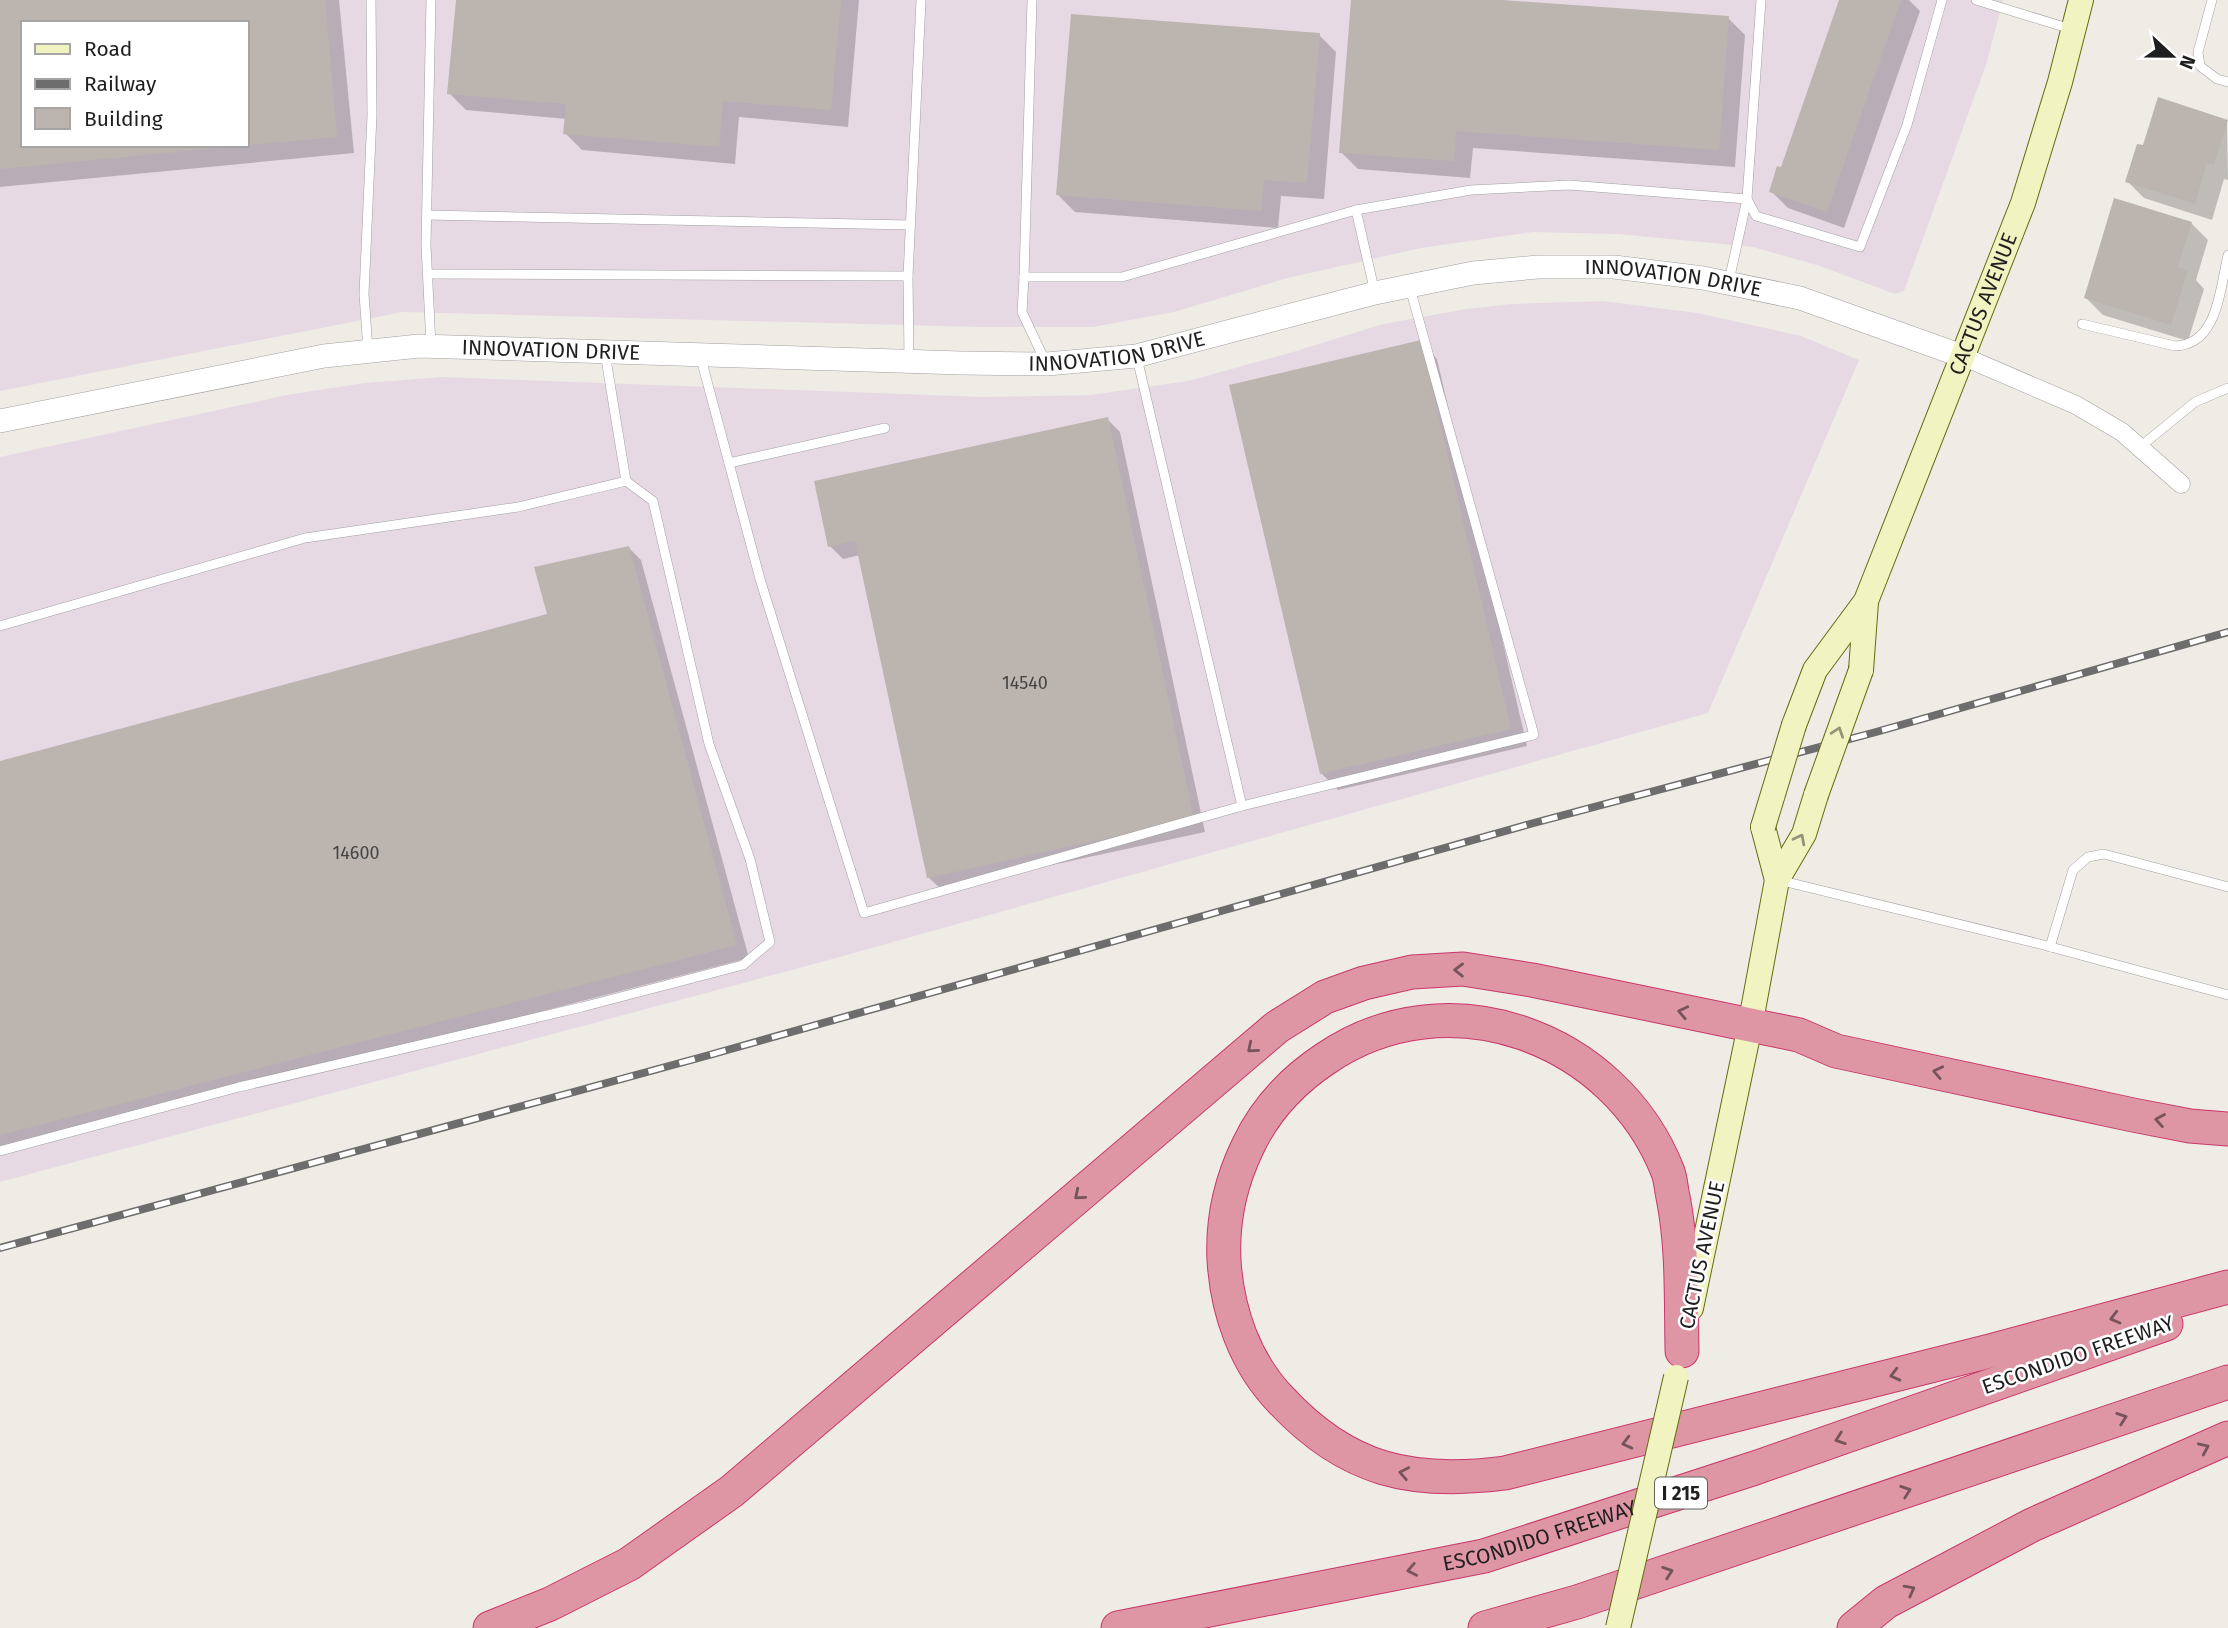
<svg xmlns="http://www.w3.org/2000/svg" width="2228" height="1628" font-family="'Fira Sans',sans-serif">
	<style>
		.industrial { fill: #e7d9e4; fill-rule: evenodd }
		.shadow { fill: #0003; fill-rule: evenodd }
		.building { fill: #bcb5af }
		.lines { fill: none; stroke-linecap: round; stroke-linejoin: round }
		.service-casing { stroke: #a0a0a0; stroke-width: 10 }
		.minor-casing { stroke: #a0a0a0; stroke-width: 19 }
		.tertiary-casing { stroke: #a0a0a0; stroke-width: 24 }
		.secondary-casing { stroke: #636b10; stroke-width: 26 }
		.motorway-casing { stroke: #c9376b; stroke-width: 35 }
		.service { stroke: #fff; stroke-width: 9 }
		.minor { stroke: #fff; stroke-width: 18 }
		.tertiary { stroke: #fff; stroke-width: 23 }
		.secondary { stroke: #f1f3c0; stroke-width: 24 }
		.motorway { stroke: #de96a4; stroke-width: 33 }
		.rail-casing { stroke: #6d6d6d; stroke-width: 8 }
		.rail { stroke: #fff; stroke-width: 5; stroke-dasharray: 16; stroke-linecap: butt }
		.secondary-bridge-casing { stroke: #636b10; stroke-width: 26; stroke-linecap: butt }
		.secondary-bridge { stroke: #f1f3c0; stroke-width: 24 }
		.oneway { stroke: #929478 }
		.oneway2 { stroke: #75555b }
		.labels { text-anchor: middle; stroke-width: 5; stroke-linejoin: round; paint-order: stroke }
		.number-label { font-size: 18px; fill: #464443 }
		.shield { fill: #fff; stroke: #626262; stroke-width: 2 }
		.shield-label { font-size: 19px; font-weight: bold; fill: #1f1f1f }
		.street-label { font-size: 21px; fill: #1f1f1f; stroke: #fff }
	</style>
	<rect width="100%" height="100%" fill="#efece6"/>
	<g class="industrial">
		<path d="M0,0H2003L1987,62L1904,291L1895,294L1820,266L1753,247L1618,234L1533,232L1421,248L1288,278L1174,312L1093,327H978L403,312L0,391ZM23,23H247V145H23Z"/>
		<polygon points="1603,301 1697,313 1801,336 1859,360 1708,713 829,960 0,1182 0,457 287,395 364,383 442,377 984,397 1091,395 1188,381 1293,352 1383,324 1466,309 1512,304"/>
	</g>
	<g class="shadow">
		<path d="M0,0H339L354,153L0,187ZM23,23H247V145H23Z"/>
		<polygon points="457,0 859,0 848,127 739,117 735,164 582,150 565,133 567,119 466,110 449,93"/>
		<polygon points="1353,0 1477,0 1728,18 1745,35 1735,167 1473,148 1470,178 1358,169 1341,152"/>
		<polygon points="1841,0 1909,0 1920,11 1844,228 1788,208 1771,191 1782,169"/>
		<polygon points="1319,35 1336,52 1324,199 1281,196 1278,228 1075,212 1058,195"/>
		<polygon points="2227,121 2228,180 2224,179 2212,220 2144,198 2127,181"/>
		<polygon points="2191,223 2208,240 2196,280 2204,289 2188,341 2103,315 2086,298"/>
		<polygon points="1420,341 1437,359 1527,746 1338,790 1321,773"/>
		<polygon points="1107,419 1120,432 1205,832 941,889 928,877 860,555 843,559 830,546"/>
		<polygon points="629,548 641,560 749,958 0,1151 0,763 549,615"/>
	</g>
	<g class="building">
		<polygon points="0,0 325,0 337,137 247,145 247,23 23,23 23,145 228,145 228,147 0,169"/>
		<polygon points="456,0 841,0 831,110 723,101 719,147 563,134 566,104 447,94"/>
		<polygon points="1351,0 1502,0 1729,16 1719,150 1456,131 1454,161 1339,153"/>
		<polygon points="1839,0 1901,0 1827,212 1769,192 1777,166 1781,167"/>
		<polygon points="1071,14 1320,33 1307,183 1264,180 1261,211 1056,195"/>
		<polygon points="2158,97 2228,120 2214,165 2207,163 2195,204 2125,182 2137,144 2143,145"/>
		<polygon points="2114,198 2192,222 2178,267 2188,270 2171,325 2084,298"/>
		<polygon points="1421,340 1511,729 1320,774 1229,385"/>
		<polygon points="1108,417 1194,819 927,878 855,541 828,547 814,481"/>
		<polygon points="629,546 737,945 0,1135 0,761 547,614 534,567"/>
	</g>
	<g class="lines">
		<defs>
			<g id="service">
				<polyline points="1761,0 1747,199 1756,216 1860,247 1907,125 1942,0"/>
				<polyline points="1976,0 2071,29"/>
				<polyline points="2212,0 2198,52 2200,66 2217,79 2228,82"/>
				<polyline points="1356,210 1471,190 1569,185 1747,199 1729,281"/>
				<polyline points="427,215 910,225"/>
				<polyline points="429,274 908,276"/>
				<polyline points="1024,277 1032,0"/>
				<path d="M2082,324L2175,346C2218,345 2220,288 2228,255"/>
				<polyline points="431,345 426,245 431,0"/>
				<polyline points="368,350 364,294 372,115 371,0"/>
				<polyline points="700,355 760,579 864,913 1242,806 1137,358"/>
				<polyline points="909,360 908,276 921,0"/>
				<polyline points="1046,363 1022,312 1024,277 1122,277 1356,210 1375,293"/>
				<polyline points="2140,447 2195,402 2228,388"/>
				<polyline points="729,463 885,428"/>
				<polyline points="0,626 305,538 518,507 626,481"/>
				<polyline points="1242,806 1534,735 1410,288"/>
				<polyline points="1779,880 2036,943 2228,995"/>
				<polyline points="2050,947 2073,870 2088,857 2104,854 2228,887"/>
				<polyline points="0,1151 239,1087 582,1007 743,965 770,942 750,859 709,744 653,501 626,481 605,353"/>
			</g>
			<polyline id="minor" points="1962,356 2076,405 2122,432 2181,484"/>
			<g id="tertiary">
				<path id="s1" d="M0,421L324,356L419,346L961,363L1047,364L1136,356L1375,293L1473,273L1538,267H1614L1703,278L1800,298L1962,356"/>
			</g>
			<g id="secondary">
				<polyline points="1861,670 1866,602"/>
				<path id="s2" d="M1794,725L1815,670L1866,601L2023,203L2060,82L2081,0"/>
				<polyline points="1763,827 1777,880"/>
				<polyline points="1691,1308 1750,1026 1777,880 1804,834 1816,795"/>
			</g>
			<g id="motorway">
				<path d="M1682,1351C1681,1300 1683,1247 1673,1197C1671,1189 1671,1180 1668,1172C1615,1036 1447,975 1325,1059C1292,1081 1265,1110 1248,1146C1231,1181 1222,1220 1224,1260C1227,1311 1245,1363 1281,1400C1347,1471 1412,1485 1505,1473L1990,1351L2228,1287"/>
				<polyline points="490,1628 550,1604 629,1564 732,1491 1277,1027 1325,997 1364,983 1412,972 1463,969 1532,980 1799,1035 1836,1051 2133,1115 2190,1126 2228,1129"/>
				<path id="s3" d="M1118,1628L1484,1556L1755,1468L2166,1324"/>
				<polyline points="1485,1628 1577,1602 2228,1382"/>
				<polyline points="1854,1628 1886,1602 2032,1525 2228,1438"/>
			</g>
		</defs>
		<use href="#service" class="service-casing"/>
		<use href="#minor" class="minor-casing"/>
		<use href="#tertiary" class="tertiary-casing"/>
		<use href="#secondary" class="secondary-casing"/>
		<use href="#motorway" class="motorway-casing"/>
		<use href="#service" class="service"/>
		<use href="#minor" class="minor"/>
		<use href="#tertiary" class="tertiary"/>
		<use href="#secondary" class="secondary"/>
		<use href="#motorway" class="motorway"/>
		<defs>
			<polyline id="rail" points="0,1248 713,1054 1530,824 1876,732 2228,632"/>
		</defs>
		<use href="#rail" class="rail-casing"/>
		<use href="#rail" class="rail"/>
		<defs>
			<g id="secondary-bridge">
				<polyline points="1816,795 1861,670"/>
				<polyline points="1763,827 1794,725"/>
				<polyline points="1618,1628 1676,1377"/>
			</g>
		</defs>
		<use href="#secondary-bridge" class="secondary-bridge-casing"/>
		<use href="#secondary-bridge" class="secondary-bridge"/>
	</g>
	<defs><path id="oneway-chevron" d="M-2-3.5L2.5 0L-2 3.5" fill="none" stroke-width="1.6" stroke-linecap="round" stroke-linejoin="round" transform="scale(1.75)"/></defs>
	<g class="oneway">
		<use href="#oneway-chevron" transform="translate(1838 732) rotate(-71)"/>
		<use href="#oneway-chevron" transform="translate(1800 839) rotate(-63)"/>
	</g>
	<g class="oneway2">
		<use href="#oneway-chevron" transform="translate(1459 970) rotate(-179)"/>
		<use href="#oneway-chevron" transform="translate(1683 1012) rotate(-168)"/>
		<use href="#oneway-chevron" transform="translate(1252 1048) rotate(140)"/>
		<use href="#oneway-chevron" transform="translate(1938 1072) rotate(-168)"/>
		<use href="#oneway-chevron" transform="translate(2160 1120) rotate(-170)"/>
		<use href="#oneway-chevron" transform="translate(1079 1195) rotate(140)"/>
		<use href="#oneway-chevron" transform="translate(2115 1318) rotate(165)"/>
		<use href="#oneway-chevron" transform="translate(1895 1375) rotate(166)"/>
		<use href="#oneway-chevron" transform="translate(2122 1418) rotate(-19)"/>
		<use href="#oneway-chevron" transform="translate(1840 1439) rotate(161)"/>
		<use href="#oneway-chevron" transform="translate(1627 1443) rotate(166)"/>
		<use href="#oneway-chevron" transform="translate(2204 1448) rotate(-24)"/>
		<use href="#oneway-chevron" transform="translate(1404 1473) rotate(-169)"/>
		<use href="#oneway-chevron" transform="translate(1906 1491) rotate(-19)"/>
		<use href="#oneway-chevron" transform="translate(1412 1570) rotate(169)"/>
		<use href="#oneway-chevron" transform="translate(1668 1572) rotate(-19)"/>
		<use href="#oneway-chevron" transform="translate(1910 1590) rotate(-28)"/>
	</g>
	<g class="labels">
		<g class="number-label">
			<text x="1025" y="689">14540</text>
			<text x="356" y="859">14600</text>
		</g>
		<rect class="shield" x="1655" y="1477.5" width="52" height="31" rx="5"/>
		<g class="shield-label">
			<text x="1681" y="1500">I 215</text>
		</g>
		<g class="street-label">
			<text dy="7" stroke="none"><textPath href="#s1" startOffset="1692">INNOVATION DRIVE</textPath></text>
			<text dy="7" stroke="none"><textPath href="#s2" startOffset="464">CACTUS AVENUE</textPath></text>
			<text dy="7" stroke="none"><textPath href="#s1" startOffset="558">INNOVATION DRIVE</textPath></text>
			<text dy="7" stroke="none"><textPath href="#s1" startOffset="1125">INNOVATION DRIVE</textPath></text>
			<text transform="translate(1702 1255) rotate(-78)" y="7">CACTUS AVENUE</text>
			<text transform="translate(2078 1355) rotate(-19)" y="7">ESCONDIDO FREEWAY</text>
			<text dy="7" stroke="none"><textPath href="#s3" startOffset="432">ESCONDIDO FREEWAY</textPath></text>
		</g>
	</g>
	<rect x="21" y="21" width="228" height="126" fill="#ffffff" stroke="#a5a5a5" stroke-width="2"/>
	<rect x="35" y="44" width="35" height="10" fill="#f1f3c0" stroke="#a5a5a5" stroke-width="2"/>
	<text x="84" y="56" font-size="21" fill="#1f1f1f">Road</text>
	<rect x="35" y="79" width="35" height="10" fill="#6d6d6d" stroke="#a5a5a5" stroke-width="2"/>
	<text x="84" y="91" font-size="21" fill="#1f1f1f">Railway</text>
	<rect x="35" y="108" width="35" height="21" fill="#bcb5af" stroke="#a5a5a5" stroke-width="2"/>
	<text x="84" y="126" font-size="21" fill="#1f1f1f">Building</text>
	<g transform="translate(2172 56) rotate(112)" stroke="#ffffff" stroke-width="5" paint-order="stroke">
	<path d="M0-5L12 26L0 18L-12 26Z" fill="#1f1f1f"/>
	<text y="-10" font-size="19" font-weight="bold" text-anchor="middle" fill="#1f1f1f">N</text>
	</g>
</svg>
